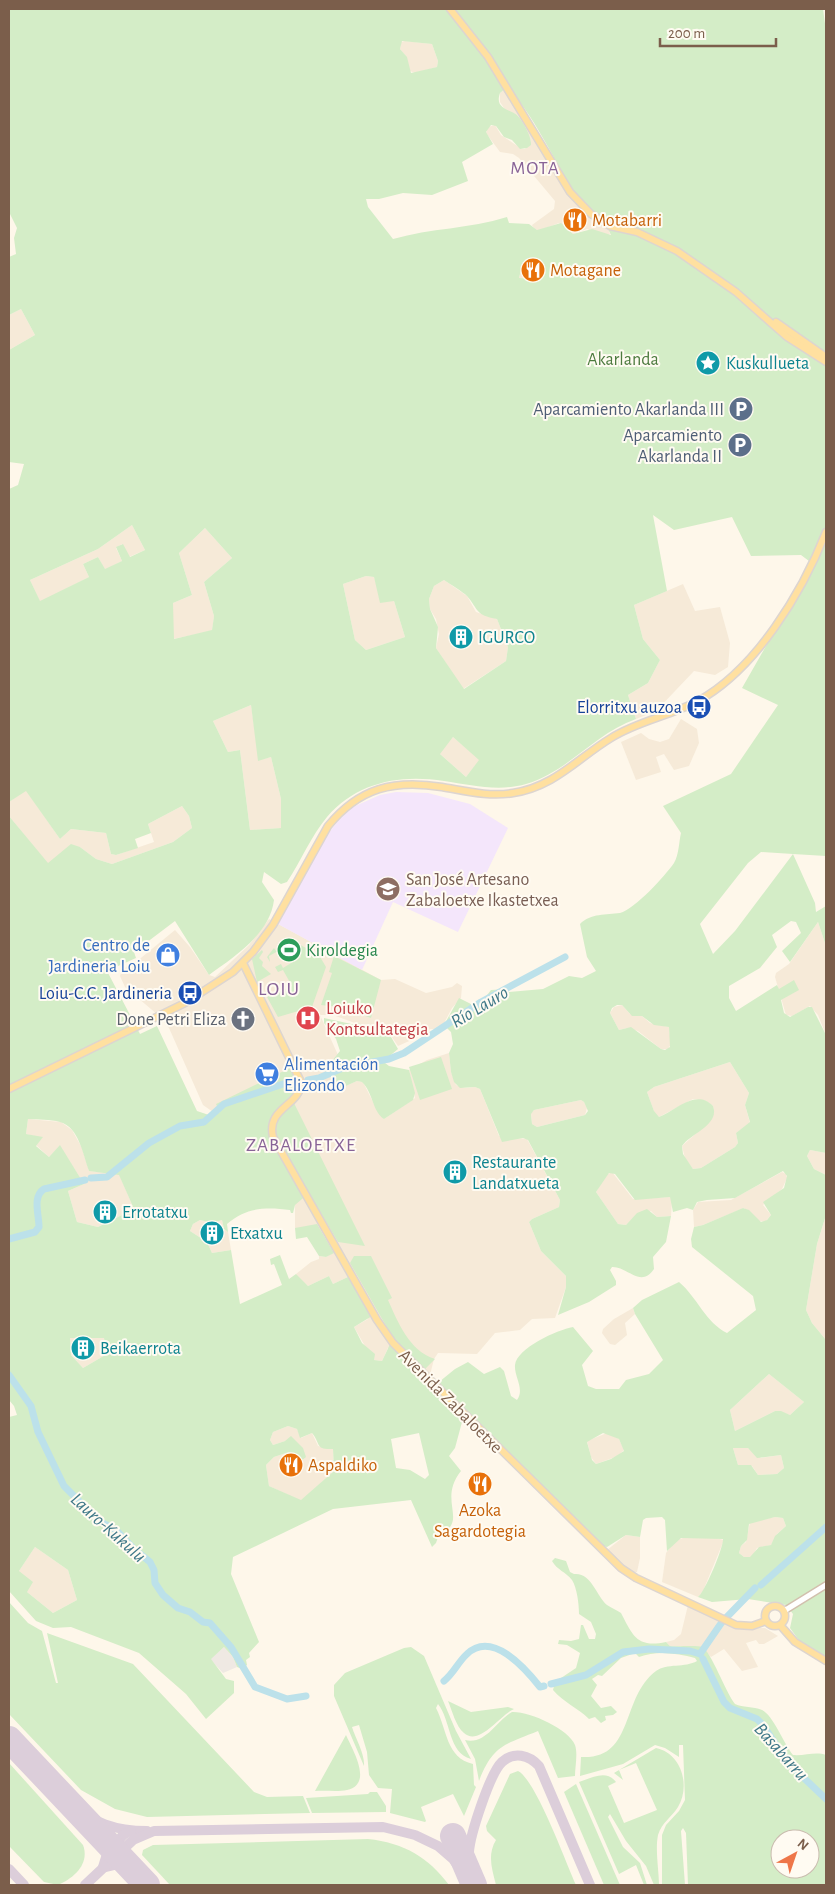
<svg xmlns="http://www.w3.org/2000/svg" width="835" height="1894" font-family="'Alegreya Sans',sans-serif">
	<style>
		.residential { fill: #f6ead8 }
		.industrial { fill: #efe9e3 }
		.education { fill: #f4e6fb }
		.green { fill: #d4edc7; fill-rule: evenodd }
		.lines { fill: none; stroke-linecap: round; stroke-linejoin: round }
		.river { stroke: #bce1ea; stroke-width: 7 }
		.taxiway { stroke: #dcceda; stroke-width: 10 }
		.runway { stroke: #dcceda; stroke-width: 26 }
		.minor-casing { stroke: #d2c0ae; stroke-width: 8 }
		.major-casing { stroke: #ddd5d0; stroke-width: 9 }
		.minor { stroke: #fff; stroke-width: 5 }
		.major { stroke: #ffe0a0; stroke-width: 6 }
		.labels { text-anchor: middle; stroke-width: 4; stroke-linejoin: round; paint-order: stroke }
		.food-label { font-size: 18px; fill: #c56008; stroke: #fffbf2; text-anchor: start }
		.park-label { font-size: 18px; fill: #4d7b3f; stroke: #fffbf2 }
		.culture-label { font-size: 18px; fill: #0d838f; stroke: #fffbf2; text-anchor: start }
		.service-label { font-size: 18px; fill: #4e5e75; stroke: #fffbf2; text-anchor: end }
		.transit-label { font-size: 18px; fill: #164399; stroke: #fffbf2; text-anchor: end }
		.education-label { font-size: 18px; fill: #785e54; stroke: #fffbf2; text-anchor: start }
		.shop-label { font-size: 18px; fill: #366cbe; stroke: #fffbf2; text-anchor: end }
		.leisure-label { font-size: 18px; fill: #27864d; stroke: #fffbf2; text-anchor: start }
		.health-label { font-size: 18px; fill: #be3a42; stroke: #fffbf2; text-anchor: start }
		.worship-label { font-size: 18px; fill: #5b616d; stroke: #fffbf2; text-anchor: end }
		.street-label { font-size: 18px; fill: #7b5e4b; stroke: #fffbf2 }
		.neighbourhood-label { font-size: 19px; letter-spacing: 1px; fill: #886397; stroke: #fffbf2 }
		.water-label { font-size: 19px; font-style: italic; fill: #3f7888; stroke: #fffbf2 }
		.quarter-label { font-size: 20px; letter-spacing: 1px; fill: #886397; stroke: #fffbf2 }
	</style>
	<rect width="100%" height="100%" fill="#fef7ea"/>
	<g class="residential">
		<polygon points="405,41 432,44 438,61 437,67 415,73 410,71 405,55 400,49 401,42"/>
		<polygon points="506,88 513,94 532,122 575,193 608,228 610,234 605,236 587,229 573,234 559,223 538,231 533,227 532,225 554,209 555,201 519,158 513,154 500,152 486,133 488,127 495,125 501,135 522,149 525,149 531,141 518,116 506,111 500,102 500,93"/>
		<polygon points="523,262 543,264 542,278 519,278"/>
		<polygon points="21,309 35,335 9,350 9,315"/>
		<polygon points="132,525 145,550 129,557 122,544 116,548 122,561 105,570 98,557 83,564 89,577 40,602 30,580 98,549"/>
		<polygon points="205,528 232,558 204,582 214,616 212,631 173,639 173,603 192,595 179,553"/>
		<polygon points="366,576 374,577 376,583 394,601 405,637 366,650 355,640 343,584"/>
		<polygon points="444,580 467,596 476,612 497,619 508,647 506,661 463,689 436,648 439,634 436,619 430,609 429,599 434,586"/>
		<polygon points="683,584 695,611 720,607 730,643 728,667 715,675 694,671 656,711 636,719 628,695 648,683 660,660 643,639 634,605"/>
		<polygon points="251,705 259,760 271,757 281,799 281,828 250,830 240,750 228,752 213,721"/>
		<polygon points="681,719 697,729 699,743 689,766 674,770 664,754 656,757 661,772 636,780 621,742 641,733 649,739 660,742 669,739"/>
		<polygon points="453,737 480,760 466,777 439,753"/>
		<polygon points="26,790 60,839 71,829 106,833 111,854 116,855 154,842 148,824 182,806 189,816 192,828 173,842 112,864 96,859 80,847 48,864 9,816 9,802"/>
		<polygon points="269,919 381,980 395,979 426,993 452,987 457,983 462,986 461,998 452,1008 441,1029 430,1029 425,1034 398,1046 387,1030 377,1031 333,1015 320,1015 338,1055 329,1071 338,1089 357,1081 363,1082 378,1112 384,1119 415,1098 409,1070 427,1060 449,1053 451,1072 456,1085 465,1088 475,1087 480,1089 499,1136 527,1139 560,1200 559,1207 532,1219 529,1222 541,1251 566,1276 566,1287 555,1318 532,1319 520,1330 495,1333 477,1354 438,1353 434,1359 429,1379 388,1348 382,1361 373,1360 354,1327 368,1319 348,1277 333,1284 329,1276 308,1286 298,1278 296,1274 311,1262 319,1259 319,1256 326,1257 331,1254 295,1228 295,1205 214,1117 213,1112 203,1105 169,1028 158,1015 125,987 120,976 122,969 136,962 175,930 190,947 209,975 215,977 249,945"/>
		<polygon points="818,922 826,946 826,1035 818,1015 810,1006 792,1016 786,1015 775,977 776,973 789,964"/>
		<polygon points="622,1005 630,1014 642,1016 650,1023 669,1027 671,1044 668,1049 661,1049 638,1031 627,1028 619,1030 610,1013 614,1007"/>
		<polygon points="730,1062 749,1093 745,1105 750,1123 736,1133 738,1143 735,1147 701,1168 693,1169 685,1158 682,1146 709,1122 714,1112 713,1106 706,1101 693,1099 659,1117 655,1114 647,1092 654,1087"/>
		<polygon points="581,1100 584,1102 587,1108 585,1115 537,1127 532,1124 531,1113 534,1110"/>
		<polygon points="28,1119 61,1122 72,1130 82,1148 89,1171 119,1174 134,1209 98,1227 77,1222 68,1191 84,1184 60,1146 49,1157 36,1145 42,1138 26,1134"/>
		<polygon points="810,1150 826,1153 826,1175 814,1169 807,1156"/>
		<polygon points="612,1172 633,1199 670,1197 672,1201 671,1216 657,1217 651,1211 636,1215 626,1225 618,1224 596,1192 606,1175"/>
		<polygon points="782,1172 786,1174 787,1178 782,1189 763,1205 771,1215 765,1222 759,1221 744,1208 703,1225 694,1227 693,1210 698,1202 731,1200"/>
		<polygon points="826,1215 826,1340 812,1323 806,1310 817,1244"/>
		<polygon points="200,1220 213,1223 222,1220 224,1229 228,1232 231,1250 212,1253 207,1242 190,1231 193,1224"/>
		<polygon points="633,1308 635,1314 625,1323 627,1335 615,1345 610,1344 602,1333 603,1329 614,1319"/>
		<polygon points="70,1338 104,1338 107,1354 83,1368 71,1355"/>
		<polygon points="769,1374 804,1402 790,1415 775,1411 735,1431 730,1410"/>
		<polygon points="288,1426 297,1429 301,1438 312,1433 318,1446 333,1449 334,1471 301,1501 269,1486 266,1465 274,1457 289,1452 306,1457 285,1441 273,1445 270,1440 273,1432"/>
		<polygon points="607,1433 619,1439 624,1450 618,1456 596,1464 591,1457 587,1441"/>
		<polygon points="733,1448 748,1448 761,1458 781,1455 784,1468 777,1474 758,1475 752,1466 738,1465"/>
		<polygon points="775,1517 783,1518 786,1526 777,1534 771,1545 757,1548 752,1557 744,1557 739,1553 741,1546 746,1542 750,1522"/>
		<polygon points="626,1535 640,1537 640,1558 637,1572 629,1572 607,1550"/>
		<polygon points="683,1538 716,1538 724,1540 703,1591 698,1597 662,1582 666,1553 676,1540"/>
		<polygon points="35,1547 68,1570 77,1600 53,1613 27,1592 19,1571"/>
		<polygon points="688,1605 733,1626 741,1628 765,1628 778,1636 764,1644 759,1644 756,1640 746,1643 758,1667 742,1671 724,1649 711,1657 701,1647 670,1646 666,1642 674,1640 681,1634"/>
	</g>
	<polygon class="industrial" points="224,1647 233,1657 237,1667 223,1673 210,1659"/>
	<polygon class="education" points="396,792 428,793 470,804 508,828 458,932 393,902 362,970 278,924 327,835 339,820 353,807 380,795"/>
	<g class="green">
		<path d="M9,9H823L826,31V856L793,854L815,903L816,912L826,906V946L818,922L790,962L782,951L801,933L796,922L791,921L772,935L777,947L760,968L729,986V998L736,1011L777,985L779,989L794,980L799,990L781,1000L784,1013L790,1017L808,1007H812L826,1035V1153L810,1150L807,1156L814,1169L826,1175V1215L817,1244L806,1310L812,1323L826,1340V1658L801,1643L790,1628L793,1614L786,1605L748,1599L712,1602L698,1597C705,1592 724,1546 723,1539L681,1538L667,1551L665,1520L662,1517L646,1518L643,1520L640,1537L626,1535L607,1547L603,1546L467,1417L463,1423L439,1382L455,1369L468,1362L484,1374L500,1367L504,1371L511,1396L517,1400C525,1389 514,1377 515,1365C517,1348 557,1330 573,1327L593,1351L582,1365L588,1386L596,1389H619L626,1380L649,1374L663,1360L635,1314L633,1308L642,1300L679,1282C697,1297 706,1323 727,1333L756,1310L753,1296L692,1247L691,1239L694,1227L703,1225L743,1208L749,1210L761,1222L767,1220L771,1215L763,1202L784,1188L787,1176L783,1171L735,1198L707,1200L697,1202L693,1210L687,1208L673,1212L670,1197L635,1200L615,1174L609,1173L596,1192L618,1224L626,1225L637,1213L647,1209L657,1217L671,1216L666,1242L653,1257L654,1269C641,1289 627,1266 612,1267L610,1270L616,1281V1285L589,1302L558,1315L566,1287V1276L541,1251L529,1222L532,1219L559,1207L560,1200L528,1140L523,1138L502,1142L480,1089L475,1087L460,1088L454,1082L451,1072L449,1053L453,1044L451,1032L444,1025L459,998L471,1004L484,999L491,990L508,989L509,992L543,989L569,976L582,978L596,971L587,957L580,924C591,913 606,915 620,913C635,909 665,876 674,863C679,855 679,841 681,833L663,806L731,774L778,705L742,688L813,564L801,555L751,556L732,517L674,530L653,515L667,591L634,605L643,639L660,660L648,683L628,695L636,719C595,733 568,772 526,784C499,792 471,785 444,781C400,774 357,782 327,817C311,836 301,861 287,882L281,884L264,872L262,882L274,900C270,934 234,957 209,975L175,921L134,952L136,958L107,971L140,1034L157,1026L197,1111L212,1116L220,1112L216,1104L292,1067L299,1084L291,1097L365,1246L338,1242L309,1193L295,1205L293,1213H291L290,1210C267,1207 246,1207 227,1224L228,1232L224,1229L222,1220L213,1223L200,1220L193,1224L190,1231L207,1242L212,1253L231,1250L240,1304L282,1285L274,1264L271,1265L270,1259L280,1255L289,1279L296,1274L308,1286L329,1276L333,1284L350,1276L372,1316L354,1327L362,1343L375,1354L374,1360L382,1361L393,1338L350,1263L354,1256H371L392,1298L388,1300C398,1322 409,1351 435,1359L424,1370L423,1382L430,1384L462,1422L455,1448L449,1456L461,1471C441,1496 460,1514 450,1527C448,1531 441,1534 438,1537L436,1543L432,1547L411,1500L333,1509L233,1557L231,1574L259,1642L249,1653L250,1657L246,1660L247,1665L242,1669L237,1667L233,1657L224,1647L211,1659L226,1679L234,1681V1693L206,1719L186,1694L139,1653L71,1627L53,1628L36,1621L9,1591V1417L17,1415L14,1406L9,1400V816L48,863L71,844L80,847L96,859L112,864L173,842L192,828L189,816L182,806L148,824L151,833L135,839L138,848L116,855L111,854L106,833L71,829L60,839L26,791L9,802V489L18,485L24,464L9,462V350L35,335L21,309L9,315V257L16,254L14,238L17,228L9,212ZM402,41L432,44L438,61L437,67L411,73L407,57L400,49ZM506,88C530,106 555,164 574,191C584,207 604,217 611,235L592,229L573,234L561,223L537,230L529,224L509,223L507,217C469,229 431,228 393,239L368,207L366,199H379L403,193L432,195L468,181L462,162L493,144L486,132L491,125L496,126L504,137L512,140L520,149L527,148L531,145C532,137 523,122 518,116C511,109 494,110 500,93ZM523,262L543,264L544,276L541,279L519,278ZM132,525L145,550L130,557L123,544L116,547L122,561L105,569L98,557L83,564L89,577L40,601L30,580L98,549ZM205,528L232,558L204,582L214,616L212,630L174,639L173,603L192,595L179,553ZM366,576L374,577L380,603L394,601L405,637L366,650L355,640L343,584ZM444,580C450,584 463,592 467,596C479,610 475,615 497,619L508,647L506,661L464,689L436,648L438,627L430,609L429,599L434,586ZM251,705L258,761L271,757L281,799V828L250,830L240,750L228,752L213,721ZM453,737L479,760L466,777L440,754ZM761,852L793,854L735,931L713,954L700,924L748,863ZM617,1005H622L632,1016H642L654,1025L669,1027L670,1047L665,1050L661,1049L631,1027L619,1030L610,1013L612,1008ZM730,1062L749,1093L745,1105L750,1122L736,1133L738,1143L735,1147L701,1168L693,1169L683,1154L682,1146C691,1133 720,1125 713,1106C696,1088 675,1111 659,1117L654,1111L647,1092L654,1087ZM581,1100L584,1102L588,1111L585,1115L537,1127L532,1124L531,1114L534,1110ZM28,1119C38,1120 50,1119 60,1122C79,1127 83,1155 89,1171L119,1175L134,1209L98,1227L77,1222L68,1191L84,1184L60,1145L49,1157L36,1146L43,1137L26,1134ZM104,1338L107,1354L83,1368L71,1355L70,1338ZM769,1374L804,1402L790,1415L781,1411H775L735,1431L730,1410ZM288,1426L297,1429L300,1438L312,1433C321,1444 315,1450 333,1449L334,1471L301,1500L269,1486L266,1465L274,1457L289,1452L297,1456L301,1461L306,1457L303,1448L291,1436L285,1441L273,1445L270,1440L273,1432ZM419,1433L429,1475L425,1479L410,1470L396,1468L391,1439ZM603,1433L619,1439L624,1451L611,1459L596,1464L592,1460L587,1442ZM733,1448H748L757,1458L781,1455L784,1468L777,1474L758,1475L751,1465H738ZM775,1517L783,1518L786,1526L775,1536L771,1545L759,1547L750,1557H744L739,1553L741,1546L747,1540L749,1524ZM35,1547L68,1570L77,1600L53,1613L27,1592L33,1582L19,1571Z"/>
		<polygon points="293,941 319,955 326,967 312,1007 278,1017 267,997 292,986 283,970 278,972 275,967 281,964 283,968 301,957 293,943 269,956 270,962 267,957 274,948 276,951"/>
		<polygon points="262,950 263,952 259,958 263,962 262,966 271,974 257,982 252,959"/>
		<polygon points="334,956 381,980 371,1018 339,1007 321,1005 332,973 329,972"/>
		<path d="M324,1018L356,1025L358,1023L377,1031L387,1030L398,1049L386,1059L385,1063L389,1066L409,1070L415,1093L413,1100L384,1119C372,1111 373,1092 362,1082L357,1081L339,1089L335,1087L328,1066L340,1051L336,1039L324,1023Z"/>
		<polygon points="441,1057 452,1089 420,1100 409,1067"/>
		<polygon points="317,1224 334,1253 326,1257 319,1256 307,1237 296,1239 295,1228"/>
		<path d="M555,1558L566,1561L570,1572L574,1574C591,1572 596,1595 607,1605C611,1608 617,1610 621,1613C633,1636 637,1648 666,1642L670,1646C677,1647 697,1645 702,1647C711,1651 726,1693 735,1704C743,1708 753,1706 762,1710C773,1715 784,1744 793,1755C805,1756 816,1751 826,1755V1885H688L686,1833L683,1828L681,1831L685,1885H662V1835L666,1825L679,1811L685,1800L683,1745H679V1757L665,1748L655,1745L623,1764L580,1776L581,1757C635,1760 620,1698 656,1671C667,1663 685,1668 697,1661L695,1658C677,1653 657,1650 639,1657L635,1653L621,1658L602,1676L598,1675L592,1679L597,1685L591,1696L601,1708L611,1706L617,1712L613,1715L605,1716L606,1720L601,1723L595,1717L589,1719C578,1708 563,1702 553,1690L555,1682L576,1668L580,1653L567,1645L558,1644L559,1640L571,1641L579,1639L581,1625H583L589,1639H595L596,1634L591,1622L579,1614C579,1604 577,1588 572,1580C566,1572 557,1570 552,1561ZM780,1839H810V1869H780Z"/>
		<polygon points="9,1602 28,1623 42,1631 56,1683 58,1683 47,1633 133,1664 254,1792 267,1797 303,1796 310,1813 147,1817 115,1809 81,1790 9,1714"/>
		<path d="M411,1647L424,1656L456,1731L471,1759C448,1753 451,1720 438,1704L436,1708C447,1729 446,1758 473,1764L474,1785L476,1787L464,1816L453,1794L421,1807L426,1821L425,1822L390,1813L392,1789L378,1788L369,1775L367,1752L359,1725L352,1727C356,1740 365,1754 364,1766L334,1696V1685L345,1673L404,1648Z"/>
		<path d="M448,1701L471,1712L508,1707L514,1709C501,1714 479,1747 464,1733C456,1727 452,1710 448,1701Z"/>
		<path d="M512,1712C529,1711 569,1729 575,1745C578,1754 575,1767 575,1776L558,1778L538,1731C504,1745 493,1745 479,1781L475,1759L465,1740C486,1745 496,1721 512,1712Z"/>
		<path d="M346,1735C352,1749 374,1784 347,1790C337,1792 325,1790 315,1791Z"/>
		<path d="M656,1748C681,1753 691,1785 678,1807C672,1817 662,1822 658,1835C655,1850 659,1870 659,1885H654L646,1866L626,1841L610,1814L608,1817L623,1847L640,1863L647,1885H644L636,1865L619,1874L579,1782C592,1778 606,1769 616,1782L608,1786L624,1823L657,1810L636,1763L619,1770L623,1780L614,1773Z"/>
		<path d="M9,1763L83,1845C90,1864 74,1878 58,1885L44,1882L9,1846Z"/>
		<path d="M518,1771C536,1780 566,1863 576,1885H496C492,1869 487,1855 496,1840L487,1831L486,1826L510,1774Z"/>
		<polygon points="576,1784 620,1885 604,1885 564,1792"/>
		<polygon points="370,1792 377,1792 386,1806 386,1812 312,1813 306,1798 368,1794"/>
		<path d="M368,1839C404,1843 428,1857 449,1885H170L142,1855L143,1850L153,1845Z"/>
	</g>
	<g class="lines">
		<g class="river">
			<polyline points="308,1080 319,1078 345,1067 389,1059 404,1053 481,1002 565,957"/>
			<polyline points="91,1178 107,1177 149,1143 180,1126 204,1122 224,1104 289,1082"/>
			<path d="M9,1239L35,1232L39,1227C39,1214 32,1197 44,1189L85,1180"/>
			<polyline points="9,1375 31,1406 38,1432 64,1486 99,1521 116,1530 133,1548 150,1562 154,1570 155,1583 163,1595 178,1608 190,1612 203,1622 210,1623 231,1647 255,1687 287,1699 306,1696"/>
			<polyline points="761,1585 826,1527"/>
			<polyline points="700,1654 722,1622 755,1588"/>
			<polyline points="703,1659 724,1702 730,1708 757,1719 763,1725 788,1763 826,1799"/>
			<path d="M444,1681C454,1673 458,1662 467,1654C492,1630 525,1668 540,1687L544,1686"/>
			<polyline points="551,1684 586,1675 623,1652 649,1649 690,1651 700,1654"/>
		</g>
		<g class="taxiway">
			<path d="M69,1802C92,1823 116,1831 147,1831"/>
			<polyline points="101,1836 108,1851 103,1867"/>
			<path d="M121,1858C115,1846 118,1835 131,1831"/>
			<polyline points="106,1867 119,1864 133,1870"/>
			<polyline points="9,1869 24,1885"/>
			<path d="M473,1882C470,1872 468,1862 469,1852C470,1835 490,1773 502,1762C514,1751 529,1755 539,1766L590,1885"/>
			<polyline points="85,1885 133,1840 154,1831 383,1827 415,1835 438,1846 453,1859 471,1885"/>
		</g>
		<g class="runway">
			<polyline points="9,1739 147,1885"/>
			<polyline points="453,1836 474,1885"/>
		</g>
		<defs>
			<polyline id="minor" points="784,1611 826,1585"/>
			<g id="major">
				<polyline points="450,9 488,57 570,192 591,214 610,226 637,232 677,251 736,292 787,337 826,362"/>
				<polyline points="776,322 826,357"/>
				<path d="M243,963L301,1082C301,1106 266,1107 273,1137L377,1320L393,1343L621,1568L636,1578L736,1625L752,1626L766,1621"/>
				<path d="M9,1089L185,1003L233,972L253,952L273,925L328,826C359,788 394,779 442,787C466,791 489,797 513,793C554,787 578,758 611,738C638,721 670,716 698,701C756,669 802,593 826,532"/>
				<circle cx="775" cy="1616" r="10"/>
				<polyline points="780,1625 795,1642 826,1661"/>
			</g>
		</defs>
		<use href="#minor" class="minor-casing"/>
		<use href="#major" class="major-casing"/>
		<use href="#minor" class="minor"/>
		<use href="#major" class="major"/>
	</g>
	<defs>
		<symbol id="restaurant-disc" viewBox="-11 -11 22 22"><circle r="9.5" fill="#e8710a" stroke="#fffbf2"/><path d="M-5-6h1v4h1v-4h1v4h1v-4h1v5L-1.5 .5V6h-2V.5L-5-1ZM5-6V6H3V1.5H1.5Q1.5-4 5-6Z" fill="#fff"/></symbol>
		<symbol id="sight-disc" viewBox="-11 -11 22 22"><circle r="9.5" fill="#0f9aa8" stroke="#fffbf2"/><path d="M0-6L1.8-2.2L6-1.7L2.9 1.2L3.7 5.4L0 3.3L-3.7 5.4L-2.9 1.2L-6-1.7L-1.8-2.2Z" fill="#fff"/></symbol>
		<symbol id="parking-disc" viewBox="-11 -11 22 22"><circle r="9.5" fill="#5c6f8a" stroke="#fffbf2"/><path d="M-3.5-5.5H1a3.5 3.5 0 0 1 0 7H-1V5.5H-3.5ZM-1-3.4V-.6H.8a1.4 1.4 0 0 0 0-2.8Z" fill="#fff"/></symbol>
		<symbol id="building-disc" viewBox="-11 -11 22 22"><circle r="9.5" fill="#0f9aa8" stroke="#fffbf2"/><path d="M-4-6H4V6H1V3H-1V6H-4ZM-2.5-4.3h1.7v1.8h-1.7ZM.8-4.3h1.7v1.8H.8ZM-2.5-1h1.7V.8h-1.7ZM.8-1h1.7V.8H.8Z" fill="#fff"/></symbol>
		<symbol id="bus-disc" viewBox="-11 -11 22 22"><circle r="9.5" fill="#1a4fb4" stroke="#fffbf2"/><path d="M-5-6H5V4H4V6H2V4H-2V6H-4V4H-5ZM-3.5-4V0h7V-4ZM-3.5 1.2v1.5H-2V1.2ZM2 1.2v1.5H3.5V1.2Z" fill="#fff"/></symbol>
		<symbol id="school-disc" viewBox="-11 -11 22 22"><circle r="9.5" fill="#8d6e63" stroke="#fffbf2"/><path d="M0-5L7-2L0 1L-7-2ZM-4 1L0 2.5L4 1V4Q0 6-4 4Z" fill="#fff"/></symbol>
		<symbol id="stadium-disc" viewBox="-11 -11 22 22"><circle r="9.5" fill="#2e9e5b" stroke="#fffbf2"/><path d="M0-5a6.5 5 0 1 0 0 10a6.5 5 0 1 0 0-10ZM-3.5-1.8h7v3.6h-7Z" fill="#fff"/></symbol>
		<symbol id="shop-disc" viewBox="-11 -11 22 22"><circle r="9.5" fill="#3f7fe0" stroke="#fffbf2"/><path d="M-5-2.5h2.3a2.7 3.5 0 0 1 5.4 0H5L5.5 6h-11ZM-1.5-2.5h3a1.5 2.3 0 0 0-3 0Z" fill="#fff"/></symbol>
		<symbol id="hospital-disc" viewBox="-11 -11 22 22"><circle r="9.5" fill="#e0444e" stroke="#fffbf2"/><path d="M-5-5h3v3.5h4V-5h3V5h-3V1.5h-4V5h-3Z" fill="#fff"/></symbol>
		<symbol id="church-disc" viewBox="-11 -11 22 22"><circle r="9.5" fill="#6b7280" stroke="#fffbf2"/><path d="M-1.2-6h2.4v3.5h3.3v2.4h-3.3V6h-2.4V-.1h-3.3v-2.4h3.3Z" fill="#fff"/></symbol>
		<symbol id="supermarket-disc" viewBox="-11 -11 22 22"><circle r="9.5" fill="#3f7fe0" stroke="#fffbf2"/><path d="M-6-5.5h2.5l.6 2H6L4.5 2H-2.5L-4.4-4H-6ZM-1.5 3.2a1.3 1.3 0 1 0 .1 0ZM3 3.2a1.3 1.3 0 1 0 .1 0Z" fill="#fff"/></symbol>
	</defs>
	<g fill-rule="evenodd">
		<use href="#restaurant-disc" x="561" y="206" width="28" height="28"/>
		<use href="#restaurant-disc" x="519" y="256" width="28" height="28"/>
		<use href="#sight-disc" x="694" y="349" width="28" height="28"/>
		<use href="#parking-disc" x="727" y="395" width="28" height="28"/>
		<use href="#parking-disc" x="726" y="431" width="28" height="28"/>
		<use href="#building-disc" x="447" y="623" width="28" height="28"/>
		<use href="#bus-disc" x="685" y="693" width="28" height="28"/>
		<use href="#school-disc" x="374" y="875" width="28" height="28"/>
		<use href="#stadium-disc" x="275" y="936" width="28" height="28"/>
		<use href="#shop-disc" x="154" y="941" width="28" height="28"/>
		<use href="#bus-disc" x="176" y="979" width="28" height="28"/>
		<use href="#hospital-disc" x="294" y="1004" width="28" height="28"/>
		<use href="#church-disc" x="229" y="1005" width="28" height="28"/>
		<use href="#supermarket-disc" x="253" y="1060" width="28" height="28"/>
		<use href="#building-disc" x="441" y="1158" width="28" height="28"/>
		<use href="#building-disc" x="91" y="1198" width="28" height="28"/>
		<use href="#building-disc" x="198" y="1219" width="28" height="28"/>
		<use href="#building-disc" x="69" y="1334" width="28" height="28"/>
		<use href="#restaurant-disc" x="277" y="1451" width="28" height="28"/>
		<use href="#restaurant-disc" x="466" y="1470" width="28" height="28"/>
	</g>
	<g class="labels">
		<g class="food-label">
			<text x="592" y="226">Motabarri</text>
			<text x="550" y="276">Motagane</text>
			<text x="308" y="1471">Aspaldiko</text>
			<text x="480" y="1516" text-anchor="middle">Azoka<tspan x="480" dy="21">Sagardotegia</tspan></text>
		</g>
		<g class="park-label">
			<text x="623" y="365">Akarlanda</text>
		</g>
		<g class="culture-label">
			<text x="726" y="369">Kuskullueta</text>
			<text x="478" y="643">IGURCO</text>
			<text x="472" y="1168">Restaurante<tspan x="472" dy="21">Landatxueta</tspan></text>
			<text x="122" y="1218">Errotatxu</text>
			<text x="230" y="1239">Etxatxu</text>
			<text x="100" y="1354">Beikaerrota</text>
		</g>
		<g class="service-label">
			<text x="724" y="415">Aparcamiento Akarlanda III</text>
			<text x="722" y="441">Aparcamiento<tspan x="722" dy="21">Akarlanda II</tspan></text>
		</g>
		<g class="transit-label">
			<text x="682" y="713">Elorritxu auzoa</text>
			<text x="172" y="999">Loiu-C.C. Jardineria</text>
		</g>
		<g class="education-label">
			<text x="406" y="885">San José Artesano<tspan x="406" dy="21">Zabaloetxe Ikastetxea</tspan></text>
		</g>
		<g class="shop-label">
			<text x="150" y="951">Centro de<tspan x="150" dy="21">Jardineria Loiu</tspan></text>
			<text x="284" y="1070" text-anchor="start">Alimentación<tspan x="284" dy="21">Elizondo</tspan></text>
		</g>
		<g class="leisure-label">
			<text x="306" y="956">Kiroldegia</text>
		</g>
		<g class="health-label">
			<text x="326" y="1014">Loiuko<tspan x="326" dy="21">Kontsultategia</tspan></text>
		</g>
		<g class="worship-label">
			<text x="226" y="1025">Done Petri Eliza</text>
		</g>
		<g class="street-label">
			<text transform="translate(451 1401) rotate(45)" y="6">Avenida Zabaloetxe</text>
		</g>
		<g class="neighbourhood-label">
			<text x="535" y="174">MOTA</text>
			<text x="301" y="1151">ZABALOETXE</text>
		</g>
		<g class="water-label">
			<text transform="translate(479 1006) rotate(-31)" y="7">Río Lauro</text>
			<text transform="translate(109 1527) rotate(42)" y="7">Lauro-Kukulu</text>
			<text transform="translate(782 1751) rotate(48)" y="7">Basabarru</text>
		</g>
		<g class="quarter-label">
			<text x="279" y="995">LOIU</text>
		</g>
	</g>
	<rect width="835" height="1894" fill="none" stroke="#7b5e4b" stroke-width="20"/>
	<g transform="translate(795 1854) rotate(40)"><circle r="24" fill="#fffbf2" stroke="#cabcaf"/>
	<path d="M0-4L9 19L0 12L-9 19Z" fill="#ee7649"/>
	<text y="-8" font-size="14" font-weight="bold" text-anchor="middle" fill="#7b5e4b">N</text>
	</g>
	<path d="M660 38v8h116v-8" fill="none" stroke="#7b5e4b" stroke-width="2.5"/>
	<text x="668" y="38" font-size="15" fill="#7b5e4b" stroke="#fffbf2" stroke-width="4" paint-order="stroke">200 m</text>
</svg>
